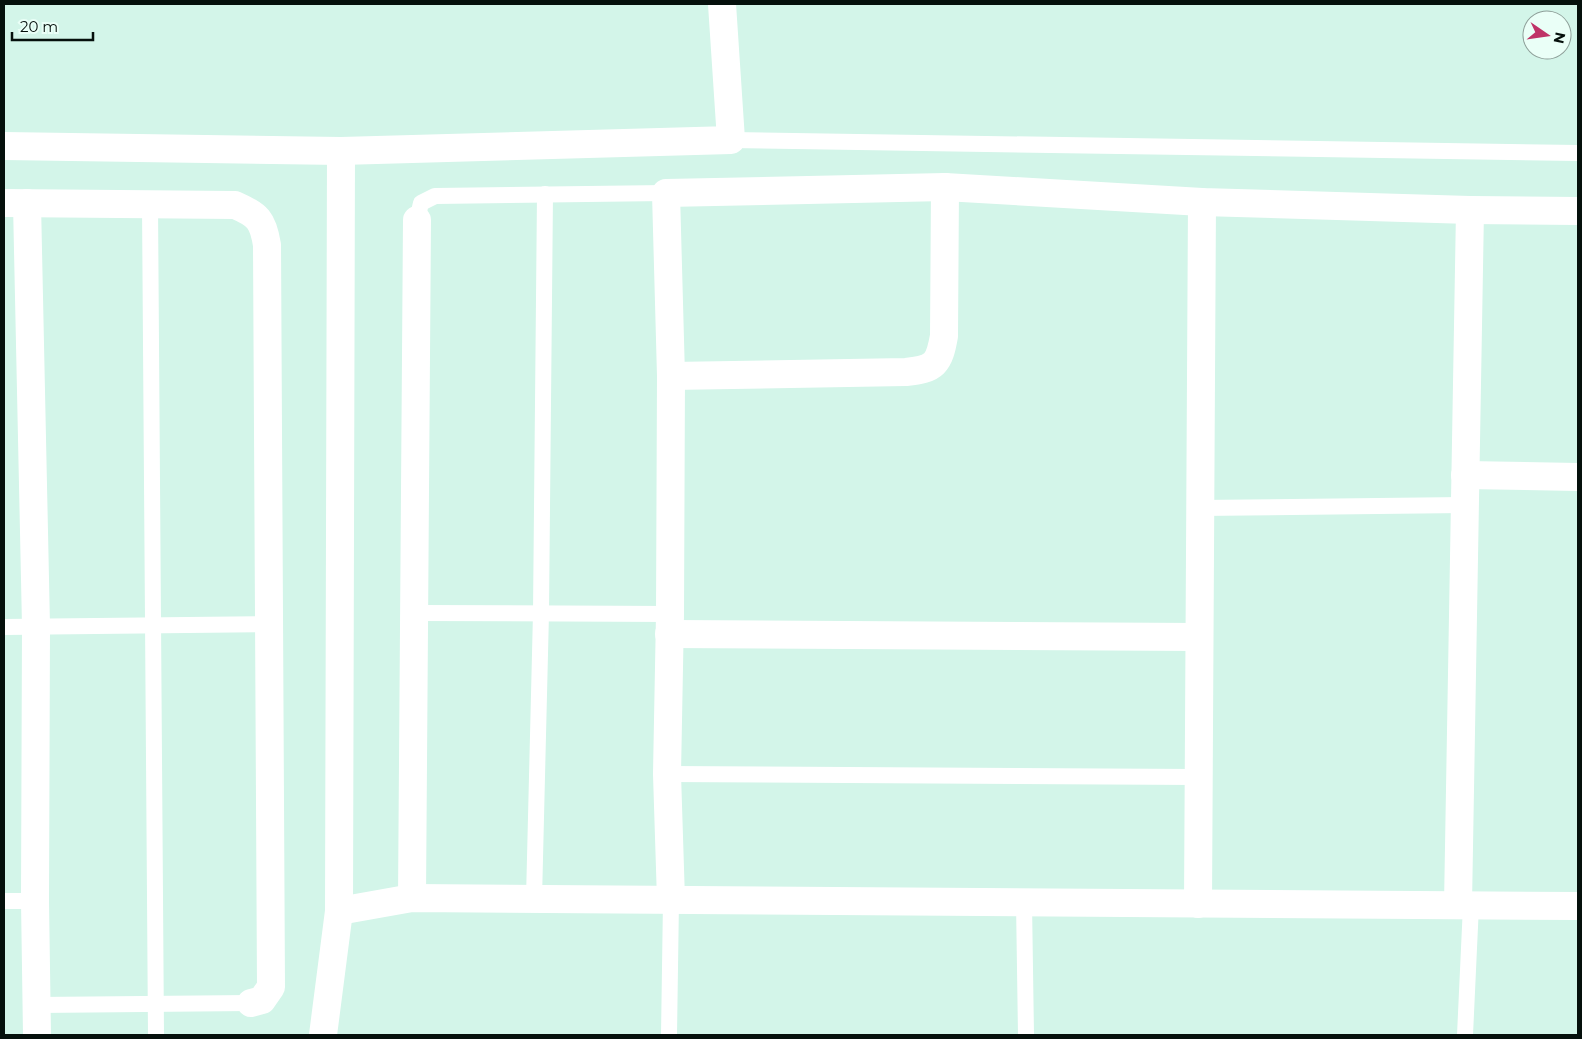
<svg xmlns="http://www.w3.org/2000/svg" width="1582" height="1039" font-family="Montserrat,sans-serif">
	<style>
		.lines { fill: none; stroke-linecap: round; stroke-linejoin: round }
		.service { stroke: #fff; stroke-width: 16 }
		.minor { stroke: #fff; stroke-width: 28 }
	</style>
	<rect width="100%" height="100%" fill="#d3f5e9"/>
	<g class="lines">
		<g class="service">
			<polyline points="731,140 1578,153"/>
			<polyline points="150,205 156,1035"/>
			<polyline points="417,220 421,203 435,196 666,193"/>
			<polyline points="1199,508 1464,505"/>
			<polyline points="415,613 670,614"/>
			<polyline points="4,627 270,624"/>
			<polyline points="667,774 1197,777"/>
			<polyline points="534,899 541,613 545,194"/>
			<polyline points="4,901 35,901"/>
			<polyline points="1024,902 1026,1035"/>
			<polyline points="37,1005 251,1003"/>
			<polyline points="669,1035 671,900"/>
			<polyline points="1465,1035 1471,905"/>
		</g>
		<g class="minor">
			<polyline points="4,146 341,151 731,140 722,4"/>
			<path d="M4,203L235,205C258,215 263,220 267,245L271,987L262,1000L251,1003"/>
			<polyline points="27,203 36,626 35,901 37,1035"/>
			<path d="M671,376L906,372C935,369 939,364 944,336L945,187"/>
			<polyline points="1465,475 1578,477"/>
			<polyline points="669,634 1198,637"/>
			<polyline points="412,898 417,220"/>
			<polyline points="671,900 667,774 670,614 671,376 666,193 945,187 1202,202 1470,210 1578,211"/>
			<polyline points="1198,904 1202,202"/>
			<polyline points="1458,905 1470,210"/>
			<polyline points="339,911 412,898 1578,906"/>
			<polyline points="323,1035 339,911 341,151"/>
		</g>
	</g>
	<rect width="1582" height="1039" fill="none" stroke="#05100c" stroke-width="10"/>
	<g transform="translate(1547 35) rotate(103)"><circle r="24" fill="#eafff7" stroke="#8e9f99"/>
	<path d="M0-4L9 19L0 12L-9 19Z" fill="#bf3367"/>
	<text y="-8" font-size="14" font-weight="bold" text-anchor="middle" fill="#05100c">N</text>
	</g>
	<path d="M12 32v8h81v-8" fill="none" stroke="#05100c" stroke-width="2.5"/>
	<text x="20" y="32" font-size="15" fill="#05100c" stroke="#eafff7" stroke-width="4" paint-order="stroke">20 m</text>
</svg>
